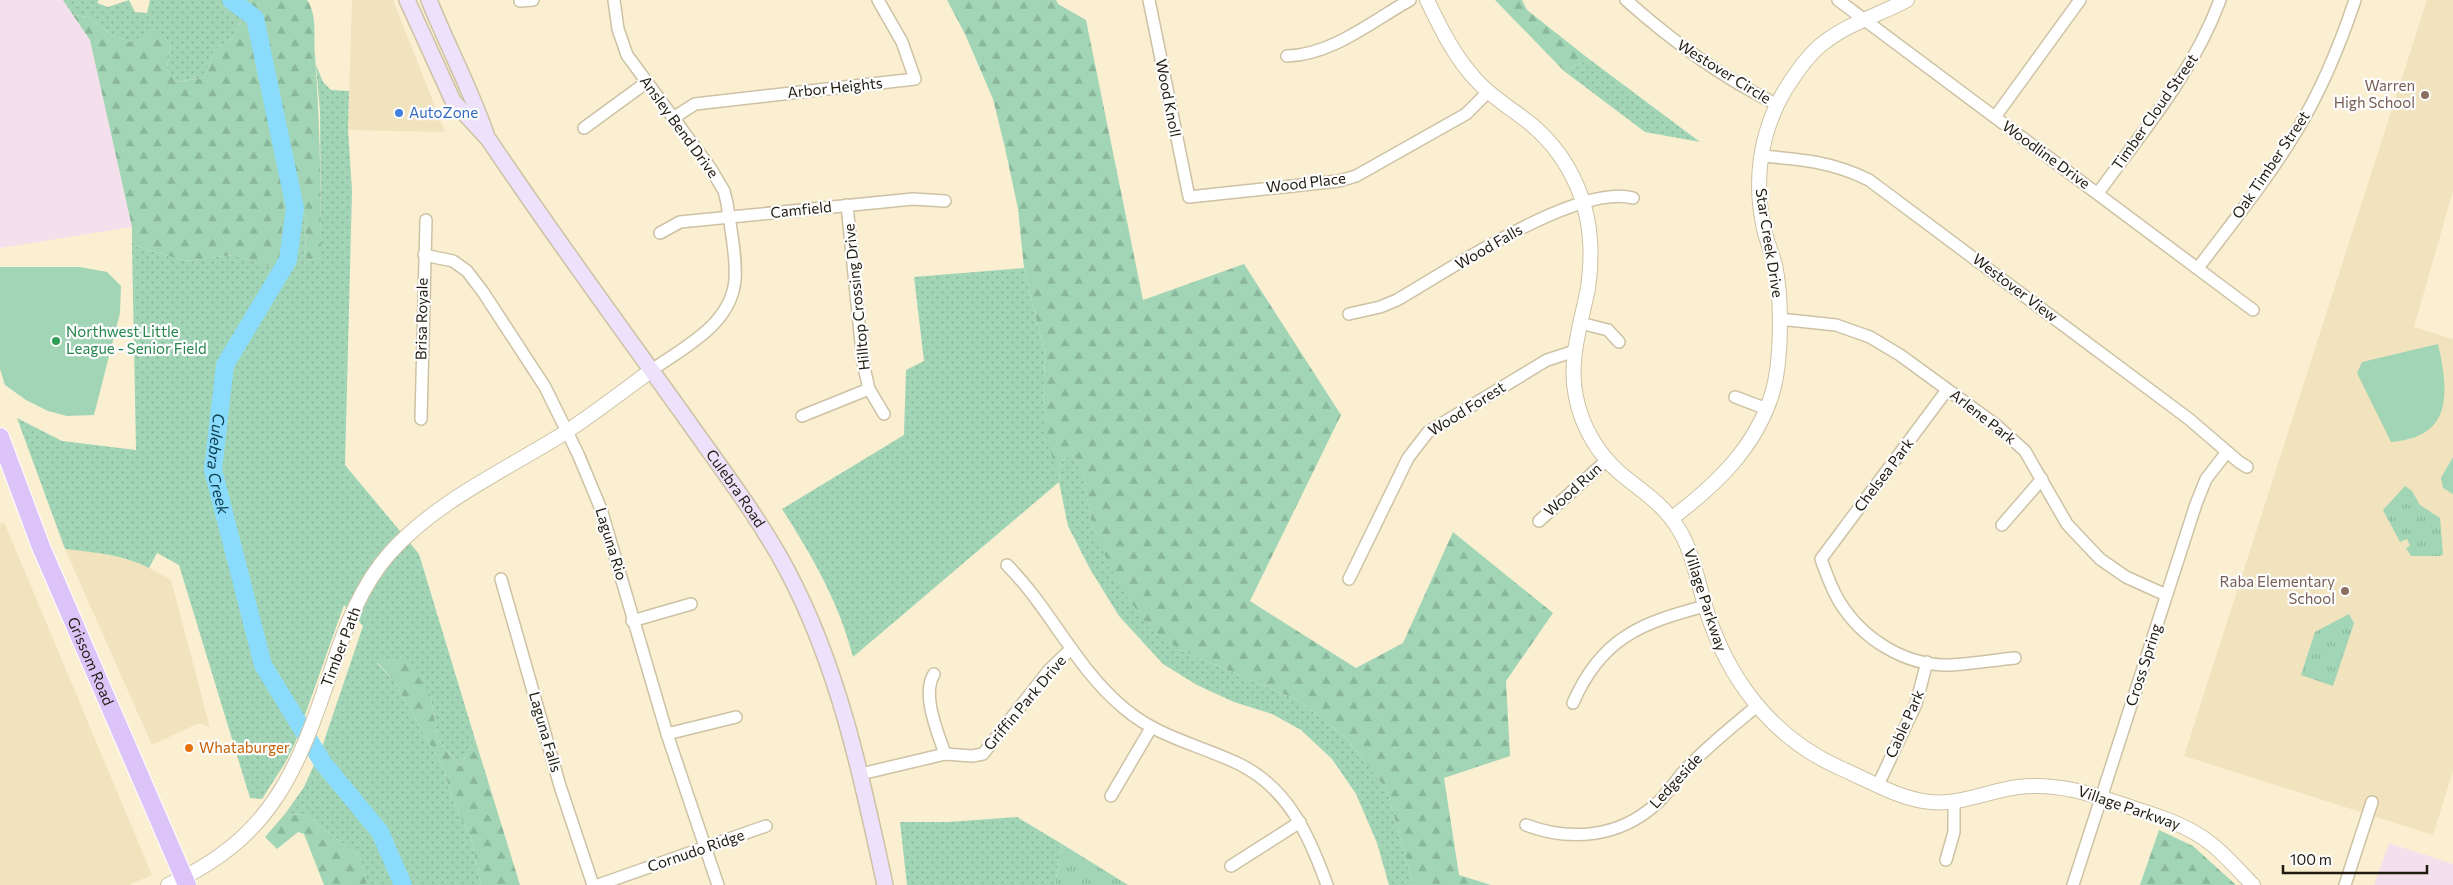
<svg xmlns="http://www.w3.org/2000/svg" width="2453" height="885" font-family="Commissioner,sans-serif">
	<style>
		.built { fill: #f1e3bd }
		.industrial { fill: #f4dfec }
		.grass { fill: url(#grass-dots) }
		.forest { fill: url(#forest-firs) }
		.park { fill: url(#park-tufts) }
		.pitch { fill: #a1d5b6 }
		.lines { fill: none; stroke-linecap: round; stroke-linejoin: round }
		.river { stroke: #8bdbfc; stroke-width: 18 }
		.minor-casing { stroke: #cdc2a4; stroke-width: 14 }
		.tertiary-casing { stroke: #cdc2a4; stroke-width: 16 }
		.secondary-casing { stroke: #cdc2a4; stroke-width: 18 }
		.primary-casing { stroke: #fff; stroke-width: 20 }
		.minor { stroke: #fff; stroke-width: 11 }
		.tertiary { stroke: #fff; stroke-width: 14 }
		.secondary { stroke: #eee1fb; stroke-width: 15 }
		.primary { stroke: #ddc4f8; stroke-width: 18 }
		.education-dot { fill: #8d6e63; stroke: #fdfdfd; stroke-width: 2 }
		.shop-dot { fill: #3f7fe0; stroke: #fdfdfd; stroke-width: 2 }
		.leisure-dot { fill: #2e9e5b; stroke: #fdfdfd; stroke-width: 2 }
		.food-dot { fill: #e8710a; stroke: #fdfdfd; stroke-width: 2 }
		.labels { text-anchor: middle; stroke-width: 4.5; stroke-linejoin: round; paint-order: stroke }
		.street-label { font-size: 15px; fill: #1f1b10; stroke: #fdfdfd }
		.education-label { font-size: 15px; fill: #785e54; stroke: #fdfdfd; text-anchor: end }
		.shop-label { font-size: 15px; fill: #366cbe; stroke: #fdfdfd; text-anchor: start }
		.leisure-label { font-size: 15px; fill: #27864d; stroke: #fdfdfd; text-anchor: start }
		.food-label { font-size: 15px; fill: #c56008; stroke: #fdfdfd; text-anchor: start }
		.water-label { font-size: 16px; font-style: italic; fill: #0c3d4d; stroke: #fdfdfd }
	</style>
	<defs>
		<pattern id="grass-dots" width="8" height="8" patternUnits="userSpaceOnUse" patternTransform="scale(1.25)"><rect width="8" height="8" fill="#a1d5b6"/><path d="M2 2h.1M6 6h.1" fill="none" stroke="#8ab69b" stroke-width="1.8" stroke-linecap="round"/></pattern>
		<pattern id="forest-firs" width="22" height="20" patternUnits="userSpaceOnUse" patternTransform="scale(1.25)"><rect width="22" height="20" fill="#a1d5b6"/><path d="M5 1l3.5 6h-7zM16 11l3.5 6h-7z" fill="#8ab69b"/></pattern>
		<pattern id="park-tufts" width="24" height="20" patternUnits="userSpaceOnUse" patternTransform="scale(1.25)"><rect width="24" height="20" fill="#a1d5b6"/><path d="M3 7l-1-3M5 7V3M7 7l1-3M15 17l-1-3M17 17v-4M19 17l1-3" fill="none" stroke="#8ab69b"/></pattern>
	</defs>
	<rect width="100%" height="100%" fill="#fbefd1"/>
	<g class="built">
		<polygon points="352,0 393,0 445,132 348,130"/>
		<polygon points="2427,0 2453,0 2453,191 2414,327 2453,339 2453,771 2433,835 2184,756"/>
		<polygon points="4,522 152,875 129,885 0,885 0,524"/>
		<polygon points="65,549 97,552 138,562 171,580 210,728 203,724 197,724 152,745"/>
	</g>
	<g class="industrial">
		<polygon points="0,0 63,0 90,40 132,227 0,248"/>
		<polygon points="2389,843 2453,864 2453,885 2374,885"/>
	</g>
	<g class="grass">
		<polygon points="63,0 99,0 97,3 108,7 129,0 135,12 147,13 150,0 250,0 251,2 232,38 214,50 204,78 174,82 167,68 171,44 154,28 136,44 112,35 89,17 73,15"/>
		<polygon points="1589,59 1700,142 1645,132 1564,71"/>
		<path d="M316,65L323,82L331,90L349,91L348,130L352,191L345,465L419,554L475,739L460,766L438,740L430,693L377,663L394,681L444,769L451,795L471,838L481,885H367L360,857L306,815L285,814L304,787L322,747L363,626L344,605L295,743L285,763L262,799L250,798L179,565L157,553L149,568C124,555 94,552 65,549L17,418L62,441L136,450L132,245L185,261L233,255L278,268L284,203L298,188L305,218L306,260L321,258L320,111Z"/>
		<path d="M1024,268L1045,355L1043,407L1059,480L1061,460L1073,455L1083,475L1093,530L1180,650L1298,700L1345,737L1387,790L1413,885H1389L1377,843L1356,794L1332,759L1301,730L1272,714L1234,702L1197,685L1163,664L1119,616L1090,569L1068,526L1059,482L853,657C839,602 812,556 782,509L904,435L906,370L924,361L914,277Z"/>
		<polygon points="1017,817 1062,844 1055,885 907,885 900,822 949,822"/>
	</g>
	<g class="forest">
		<path d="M250,0H307C318,16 313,37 315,56C320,123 321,190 321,258L306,260L305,218L298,188L284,203L279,269L233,255L185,261L132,245V227L90,40L73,15L89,17L112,35L136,44L154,27L171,44L167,68L175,82L204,78L214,50L232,38L251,3Z"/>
		<polygon points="947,0 1056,0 1058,4 1086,20 1143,300 1244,264 1341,415 1250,601 1356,668 1403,643 1453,532 1553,613 1506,681 1510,756 1444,778 1459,875 1491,885 1413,885 1387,790 1345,737 1298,700 1180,650 1150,628 1120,587 1093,530 1083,476 1073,455 1061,460 1059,482 1048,442 1043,407 1045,355 1024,268 1018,209 1005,148 993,99 965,34"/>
		<polygon points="1495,0 1522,0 1527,10 1589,59 1564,71"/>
		<polygon points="406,659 430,693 438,740 460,766 475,739 520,885 481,885 471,838 451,795 444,769 394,681 377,662"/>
		<polygon points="285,814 306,815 360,857 367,885 324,885 304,834 298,832 277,849 265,837"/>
		<polygon points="2159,830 2193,846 2236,885 2140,885"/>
	</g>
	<g class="park">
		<polygon points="2405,486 2412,491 2420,505 2440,518 2443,554 2440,556 2411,556 2406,548 2410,546 2407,539 2400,542 2383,510"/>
		<polygon points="2349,614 2354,623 2333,686 2301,675 2315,632"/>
		<polygon points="1062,844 1128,885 1055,885"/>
	</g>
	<g class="pitch">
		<polygon points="0,267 80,267 107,272 121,286 120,313 94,415 67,416 48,411 26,400 5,385 0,369"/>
		<path d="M2438,344C2449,393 2453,437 2391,442L2357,373L2362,362Z"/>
		<polygon points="2453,457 2453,494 2443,488 2441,478"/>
	</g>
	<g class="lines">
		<path class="river" id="s1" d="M231,0L255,18L295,208L288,260L225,365L213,470L263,665L323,763L380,832L403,885"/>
		<defs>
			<g id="minor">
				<path d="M614,0L618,29L627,55L711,169L724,191L727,203C730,226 737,257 735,280C731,325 684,347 652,370"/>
				<polyline points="1149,0 1189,197 1339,181 1356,176 1466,114 1488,92"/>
				<path d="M1626,0C1672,41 1721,77 1776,104"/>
				<polyline points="1838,0 2253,310"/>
				<polyline points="520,1 533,0"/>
				<path d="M1287,56C1332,55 1372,21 1410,0"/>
				<polyline points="1995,117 2080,0"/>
				<polyline points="673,118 695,104 915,79 902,42 878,0"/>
				<polyline points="584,128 647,82"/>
				<path d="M1761,156C1801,159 1833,162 1869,180L2189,419L2239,462L2247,467"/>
				<path d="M2098,193C2143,131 2193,73 2220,0"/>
				<polyline points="847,205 863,363 869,389 884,414"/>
				<polyline points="660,233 680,222 913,199 945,201"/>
				<polyline points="424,255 453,261 467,271 483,292 545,387 578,454 601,509 667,734 718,885"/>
				<path d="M2198,268C2231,224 2267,180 2296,132C2321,91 2340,45 2355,0"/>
				<path d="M1349,314L1380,307L1397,300C1447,271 1578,183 1633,198"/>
				<polyline points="1779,319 1836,325 1870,337 1900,355 1996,425 2025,451 2067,524 2100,559 2126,577 2166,595"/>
				<polyline points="1580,323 1608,330 1619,342"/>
				<path d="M1947,390L1821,559C1826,573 1831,588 1839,601C1862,639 1905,666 1950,665C1972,664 1994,660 2015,658"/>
				<polyline points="1735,397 1767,409"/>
				<polyline points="802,416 869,389"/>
				<polyline points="421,419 426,220"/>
				<polyline points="1539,521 1607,460"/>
				<polyline points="2002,525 2042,479"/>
				<path d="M1007,565C1051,609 1076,669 1125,709C1158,737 1199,745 1237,763C1288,787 1309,835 1327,885"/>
				<polyline points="501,579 560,786 593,885"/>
				<polyline points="1349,579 1408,458 1428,432 1547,360 1575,351"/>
				<polyline points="632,621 691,604"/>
				<path d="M934,674C921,694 938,733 945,754"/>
				<path d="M1573,703C1601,638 1641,623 1705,606"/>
				<polyline points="667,734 736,717"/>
				<polyline points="861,774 945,754 972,756 983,754 1049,670 1071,649"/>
				<polyline points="1878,785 1916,704 1927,662"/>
				<polyline points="1111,796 1151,728"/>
				<path d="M1526,825C1571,842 1619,837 1655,805C1668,794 1676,779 1688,767C1709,745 1733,726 1757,706"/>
				<polyline points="1946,860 1954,832 1954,802"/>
				<polyline points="1231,866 1300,822"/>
				<polyline points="598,885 766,826"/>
				<polyline points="2073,885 2196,504 2206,479 2227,452"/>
				<polyline points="2345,885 2372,802"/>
			</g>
			<g id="tertiary">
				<path d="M1427,0C1441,29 1455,58 1478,82C1494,99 1514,110 1532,125C1551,141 1567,163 1577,186C1591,218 1593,254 1588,288C1581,324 1568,361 1576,397C1582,427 1598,454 1620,473C1640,490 1662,503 1676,525C1693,550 1697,580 1706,609C1728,679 1771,737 1840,768C1868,780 1899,799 1930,802C1961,805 1988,791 2018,787C2059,782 2095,795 2133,808C2155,815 2177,822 2197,834C2219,847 2235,867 2253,885"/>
				<path d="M1672,518C1716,485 1755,448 1772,394C1782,361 1782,298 1775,265C1772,254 1768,244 1765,233C1753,184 1759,134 1785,90C1796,73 1809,53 1826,41C1850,23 1881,14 1907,0"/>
				<path d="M168,885C273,838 298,769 332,668C345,628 361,586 389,554C437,500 506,470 566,432C595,413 623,391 652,370"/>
			</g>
			<g id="secondary">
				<path id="s2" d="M407,0L453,101L489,140C552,234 619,325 685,417C720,467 758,516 787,570C839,668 862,778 885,885"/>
				<path d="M429,0C447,45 470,88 486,134"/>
			</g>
			<g id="primary">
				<path id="s3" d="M0,437L41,547L187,885"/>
			</g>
		</defs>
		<use href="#minor" class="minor-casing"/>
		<use href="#tertiary" class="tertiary-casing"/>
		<use href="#secondary" class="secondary-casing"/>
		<use href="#primary" class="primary-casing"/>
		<use href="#minor" class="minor"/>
		<use href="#tertiary" class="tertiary"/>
		<use href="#secondary" class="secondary"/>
		<use href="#primary" class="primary"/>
	</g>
	<g class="education-dot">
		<circle cx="2425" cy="95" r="5"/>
		<circle cx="2345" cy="591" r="5"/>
	</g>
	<circle class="shop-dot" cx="399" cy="113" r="5"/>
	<circle class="leisure-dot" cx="56" cy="341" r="5"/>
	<circle class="food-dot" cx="189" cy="748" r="5"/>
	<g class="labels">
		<g class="street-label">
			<text transform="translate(1724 72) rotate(32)" y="5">Westover Circle</text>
			<text transform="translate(835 88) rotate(-6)" y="5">Arbor Heights</text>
			<text transform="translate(1168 98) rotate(79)" y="5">Wood Knoll</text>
			<text transform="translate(2155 112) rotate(-55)" y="5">Timber Cloud Street</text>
			<text transform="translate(679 127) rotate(54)" y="5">Ansley Bend Drive</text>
			<text transform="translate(2046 155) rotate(36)" y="5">Woodline Drive</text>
			<text transform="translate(2271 165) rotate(-56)" y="5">Oak Timber Street</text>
			<text transform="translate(1306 183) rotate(-7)" y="5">Wood Place</text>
			<text transform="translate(801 210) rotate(-6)" y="5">Camfield</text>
			<text transform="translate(1769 243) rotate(81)" y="5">Star Creek Drive</text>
			<text transform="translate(1489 247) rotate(-30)" y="5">Wood Falls</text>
			<text transform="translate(2015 288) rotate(37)" y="5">Westover View</text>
			<text transform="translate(857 297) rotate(-96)" y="5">Hilltop Crossing Drive</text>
			<text transform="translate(422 319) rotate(-89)" y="5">Brisa Royale</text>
			<text transform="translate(1467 409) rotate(-32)" y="5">Wood Forest</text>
			<text transform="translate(1983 417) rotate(38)" y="5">Arlene Park</text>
			<text transform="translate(1884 475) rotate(-53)" y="5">Chelsea Park</text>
			<text dy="5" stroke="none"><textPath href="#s2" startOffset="591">Culebra Road</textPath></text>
			<text transform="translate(1573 490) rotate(-42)" y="5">Wood Run</text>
			<text transform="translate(611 544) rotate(73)" y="5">Laguna Rio</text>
			<text transform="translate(1705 600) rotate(72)" y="5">Village Parkway</text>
			<text transform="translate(341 647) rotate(-69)" y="5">Timber Path</text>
			<text dy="5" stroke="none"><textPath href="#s3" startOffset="242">Grissom Road</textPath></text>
			<text transform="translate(2144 665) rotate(-72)" y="5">Cross Spring</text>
			<text transform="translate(1025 703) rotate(-50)" y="5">Griffin Park Drive</text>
			<text transform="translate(1905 724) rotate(-66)" y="5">Cable Park</text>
			<text transform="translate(545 732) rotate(74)" y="5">Laguna Falls</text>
			<text transform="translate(1676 781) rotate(-47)" y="5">Ledgeside</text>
			<text transform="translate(2129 808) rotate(19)" y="5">Village Parkway</text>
			<text transform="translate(696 851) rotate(-19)" y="5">Cornudo Ridge</text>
		</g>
		<g class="education-label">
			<text x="2415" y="91">Warren<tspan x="2415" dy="17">High School</tspan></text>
			<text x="2335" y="587">Raba Elementary<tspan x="2335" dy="17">School</tspan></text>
		</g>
		<g class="shop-label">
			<text x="409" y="118">AutoZone</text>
		</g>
		<g class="leisure-label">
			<text x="66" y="337">Northwest Little<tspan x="66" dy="17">League - Senior Field</tspan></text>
		</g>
		<g class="food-label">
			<text x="199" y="753">Whataburger</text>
		</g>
		<g class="water-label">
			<text dy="6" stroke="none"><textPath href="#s1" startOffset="499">Culebra Creek</textPath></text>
		</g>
	</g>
	<path d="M2283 865v8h144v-8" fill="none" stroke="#1f1b10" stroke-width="2.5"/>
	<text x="2290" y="865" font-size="15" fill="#1f1b10" stroke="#fdfdfd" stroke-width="4" paint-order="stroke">100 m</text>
</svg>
